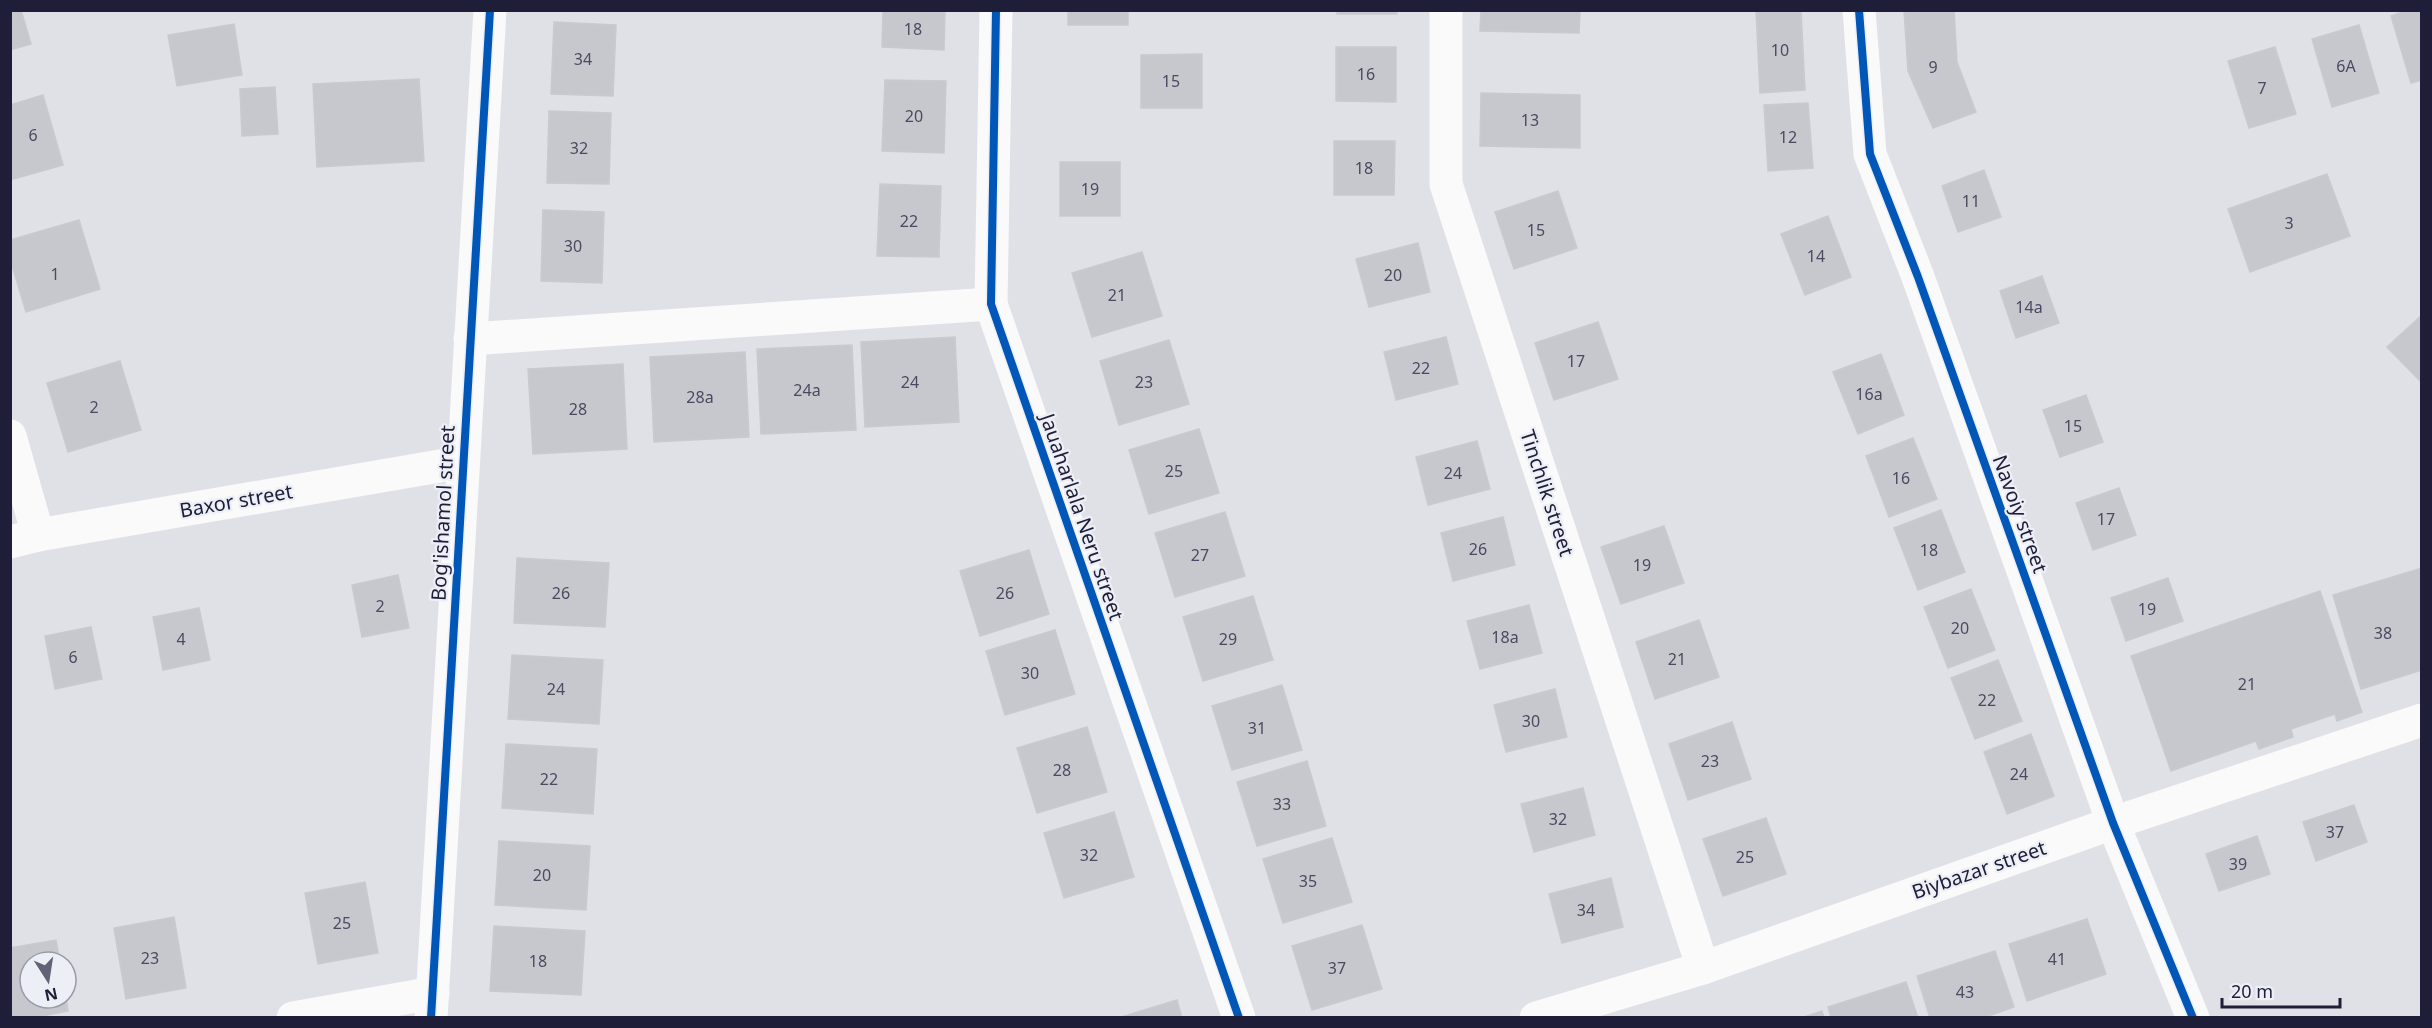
<svg xmlns="http://www.w3.org/2000/svg" width="2432" height="1028" font-family="'Noto Sans',sans-serif">
	<style>
		.building { fill: #c7c8ce; stroke: #c9cacf; stroke-width: 1.5 }
		.lines { fill: none; stroke-linecap: round; stroke-linejoin: round }
		.minor { stroke: #fafafb; stroke-width: 33 }
		.cycleway-casing { stroke: #edeff6; stroke-width: 11 }
		.cycleway { stroke: #0057b8; stroke-width: 8 }
		.labels { text-anchor: middle; stroke-width: 4.5; stroke-linejoin: round; paint-order: stroke }
		.number-label { font-size: 16px; fill: #4a4a60 }
		.street-label { font-size: 20px; fill: #1e1e39; stroke: #edeff6 }
	</style>
	<rect width="100%" height="100%" fill="#e0e1e7"/>
	<g class="building">
		<polygon points="10,10 21,10 31,44 10,50"/>
		<polygon points="883,10 945,10 944,50 882,47"/>
		<rect x="1068" y="10" width="60" height="15"/>
		<rect x="1337" y="10" width="60" height="4"/>
		<polygon points="1481,10 1580,10 1579,33 1480,31"/>
		<polygon points="1756,10 1801,10 1805,90 1760,93"/>
		<polygon points="1904,10 1954,10 1957,62 1976,112 1933,128 1908,71"/>
		<polygon points="2408,10 2422,10 2422,80 2411,83 2391,16"/>
		<polygon points="554,22 616,25 613,96 551,94"/>
		<polygon points="234,24 242,75 177,86 168,35"/>
		<polygon points="2359,25 2379,93 2332,107 2312,39"/>
		<polygon points="1336,47 1396,47 1396,102 1336,101"/>
		<polygon points="2275,47 2296,114 2249,128 2228,61"/>
		<polygon points="1202,54 1202,108 1141,108 1141,55"/>
		<polygon points="419,79 424,161 317,167 313,84"/>
		<polygon points="885,80 946,81 944,153 882,151"/>
		<polygon points="275,87 278,134 242,136 240,89"/>
		<polygon points="1481,93 1580,95 1580,148 1480,146"/>
		<polygon points="43,95 63,165 10,180 10,105"/>
		<polygon points="1808,103 1813,168 1768,171 1764,105"/>
		<polygon points="549,111 611,113 609,184 547,183"/>
		<polygon points="1334,141 1395,141 1394,195 1334,195"/>
		<rect x="1060" y="162" width="60" height="54"/>
		<polygon points="1984,170 2001,217 1958,232 1942,186"/>
		<polygon points="2327,174 2350,236 2250,272 2228,209"/>
		<polygon points="880,184 941,186 939,257 877,256"/>
		<polygon points="1558,191 1577,248 1514,269 1495,212"/>
		<polygon points="543,210 604,212 602,283 541,281"/>
		<polygon points="1828,216 1851,277 1805,295 1781,234"/>
		<polygon points="79,220 100,289 26,312 10,259 10,240"/>
		<polygon points="1418,243 1430,292 1369,307 1356,259"/>
		<polygon points="1142,252 1162,316 1092,337 1072,273"/>
		<polygon points="2042,276 2059,323 2016,338 2000,291"/>
		<polygon points="2422,315 2422,383 2387,347"/>
		<polygon points="1598,322 1618,379 1554,400 1535,343"/>
		<polygon points="955,337 959,422 865,427 861,342"/>
		<polygon points="1446,337 1458,384 1396,400 1384,352"/>
		<polygon points="1169,340 1189,404 1119,425 1100,361"/>
		<polygon points="852,345 856,430 761,434 757,349"/>
		<polygon points="745,352 749,437 654,442 650,357"/>
		<polygon points="1881,354 1904,415 1858,434 1833,372"/>
		<polygon points="120,361 141,430 68,452 47,383"/>
		<polygon points="623,364 627,449 533,454 528,369"/>
		<polygon points="2086,395 2103,442 2060,457 2043,410"/>
		<polygon points="1199,429 1219,493 1149,514 1129,450"/>
		<polygon points="1913,438 1937,499 1889,517 1866,456"/>
		<polygon points="1477,441 1490,489 1428,505 1416,457"/>
		<polygon points="2119,488 2136,535 2093,550 2076,503"/>
		<polygon points="1941,510 1965,572 1918,590 1894,528"/>
		<polygon points="1225,512 1245,576 1175,597 1155,533"/>
		<polygon points="1503,517 1515,565 1453,581 1441,533"/>
		<polygon points="1664,526 1684,583 1621,604 1601,547"/>
		<polygon points="1029,550 1049,614 980,636 960,571"/>
		<polygon points="517,558 609,563 605,627 514,623"/>
		<polygon points="2422,568 2422,670 2361,689 2333,595"/>
		<polygon points="398,575 409,628 362,637 352,585"/>
		<polygon points="2168,578 2183,621 2126,641 2111,598"/>
		<polygon points="1971,589 1995,650 1948,668 1924,607"/>
		<polygon points="2320,591 2362,712 2337,721 2335,714 2291,729 2293,737 2259,749 2256,741 2171,771 2131,656"/>
		<polygon points="1253,596 1273,660 1203,681 1183,617"/>
		<polygon points="1529,605 1542,653 1480,669 1467,621"/>
		<polygon points="199,608 210,660 163,670 153,617"/>
		<polygon points="1699,620 1719,677 1655,699 1636,642"/>
		<polygon points="91,627 102,679 55,689 45,636"/>
		<polygon points="1055,630 1075,694 1005,715 986,651"/>
		<polygon points="512,655 603,660 599,724 508,719"/>
		<polygon points="1998,660 2022,721 1975,739 1951,678"/>
		<polygon points="1282,685 1302,750 1232,770 1212,706"/>
		<polygon points="1555,689 1567,737 1506,752 1494,705"/>
		<polygon points="1732,722 1751,779 1688,800 1669,744"/>
		<polygon points="1087,727 1107,792 1037,813 1017,748"/>
		<polygon points="2031,734 2054,796 2007,814 1984,752"/>
		<polygon points="506,744 597,749 593,814 502,808"/>
		<polygon points="1307,761 1326,826 1257,846 1237,782"/>
		<polygon points="1583,788 1595,835 1534,852 1521,804"/>
		<polygon points="2354,805 2367,842 2316,861 2303,822"/>
		<polygon points="1114,812 1134,877 1064,898 1044,833"/>
		<polygon points="1766,818 1786,874 1723,896 1703,839"/>
		<polygon points="2257,836 2270,874 2219,891 2206,854"/>
		<polygon points="1332,838 1352,902 1283,923 1263,859"/>
		<polygon points="499,841 590,846 586,910 495,905"/>
		<polygon points="1611,878 1623,927 1562,943 1549,894"/>
		<polygon points="365,882 378,953 318,964 305,893"/>
		<polygon points="174,917 186,988 126,999 114,928"/>
		<polygon points="2087,919 2106,974 2027,1001 2009,944"/>
		<polygon points="1362,925 1382,989 1312,1010 1292,946"/>
		<polygon points="494,926 585,931 581,995 490,991"/>
		<polygon points="56,940 60,962 30,962 30,998 66,998 68,1011 33,1018 10,1018 10,948"/>
		<polygon points="1995,951 2014,1007 1983,1018 1930,1018 1917,976"/>
		<polygon points="1906,982 1918,1018 1831,1018 1828,1007"/>
		<polygon points="1177,1000 1182,1018 1118,1018"/>
		<polygon points="1822,1011 1824,1018 1801,1018"/>
	</g>
	<g class="lines">
		<g class="minor">
			<polyline points="996,10 991,304 1239,1018"/>
			<polyline points="1446,10 1446,184 1703,968"/>
			<polyline points="1859,10 1870,154 1918,277 2113,823 2193,1018"/>
			<polyline points="470,339 991,304"/>
			<polyline points="10,436 38,535"/>
			<polyline points="10,542 38,535 463,462"/>
			<polyline points="293,1018 433,993"/>
			<polyline points="431,1018 490,10"/>
			<polyline points="1536,1018 1703,968 2113,823 2422,720"/>
		</g>
		<defs>
			<g id="cycleway">
				<polyline points="996,10 991,304 1239,1018"/>
				<polyline points="1859,10 1870,154 1918,277 2113,823 2193,1018"/>
				<polyline points="431,1018 490,10"/>
			</g>
		</defs>
		<use href="#cycleway" class="cycleway-casing"/>
		<use href="#cycleway" class="cycleway"/>
	</g>
	<g class="labels">
		<g class="number-label">
			<text x="913" y="35">18</text>
			<text x="1780" y="56">10</text>
			<text x="583" y="65">34</text>
			<text x="2346" y="72">6A</text>
			<text x="1933" y="73">9</text>
			<text x="1366" y="80">16</text>
			<text x="1171" y="87">15</text>
			<text x="2262" y="94">7</text>
			<text x="914" y="122">20</text>
			<text x="1530" y="126">13</text>
			<text x="33" y="141">6</text>
			<text x="1788" y="143">12</text>
			<text x="579" y="154">32</text>
			<text x="1364" y="174">18</text>
			<text x="1090" y="195">19</text>
			<text x="1971" y="207">11</text>
			<text x="909" y="227">22</text>
			<text x="2289" y="229">3</text>
			<text x="1536" y="236">15</text>
			<text x="573" y="252">30</text>
			<text x="1816" y="262">14</text>
			<text x="55" y="280">1</text>
			<text x="1393" y="281">20</text>
			<text x="1117" y="301">21</text>
			<text x="2029" y="313">14a</text>
			<text x="1576" y="367">17</text>
			<text x="1421" y="374">22</text>
			<text x="910" y="388">24</text>
			<text x="1144" y="388">23</text>
			<text x="807" y="396">24a</text>
			<text x="1869" y="400">16a</text>
			<text x="700" y="403">28a</text>
			<text x="94" y="413">2</text>
			<text x="578" y="415">28</text>
			<text x="2073" y="432">15</text>
			<text x="1174" y="477">25</text>
			<text x="1453" y="479">24</text>
			<text x="1901" y="484">16</text>
			<text x="2106" y="525">17</text>
			<text x="1478" y="555">26</text>
			<text x="1929" y="556">18</text>
			<text x="1200" y="561">27</text>
			<text x="1642" y="571">19</text>
			<text x="561" y="599">26</text>
			<text x="1005" y="599">26</text>
			<text x="380" y="612">2</text>
			<text x="2147" y="615">19</text>
			<text x="1960" y="634">20</text>
			<text x="2383" y="639">38</text>
			<text x="1505" y="643">18a</text>
			<text x="181" y="645">4</text>
			<text x="1228" y="645">29</text>
			<text x="73" y="663">6</text>
			<text x="1677" y="665">21</text>
			<text x="1030" y="679">30</text>
			<text x="2247" y="690">21</text>
			<text x="556" y="695">24</text>
			<text x="1987" y="706">22</text>
			<text x="1531" y="727">30</text>
			<text x="1257" y="734">31</text>
			<text x="1710" y="767">23</text>
			<text x="1062" y="776">28</text>
			<text x="2019" y="780">24</text>
			<text x="549" y="785">22</text>
			<text x="1282" y="810">33</text>
			<text x="1558" y="825">32</text>
			<text x="2335" y="838">37</text>
			<text x="1089" y="861">32</text>
			<text x="1745" y="863">25</text>
			<text x="2238" y="870">39</text>
			<text x="542" y="881">20</text>
			<text x="1308" y="887">35</text>
			<text x="1586" y="916">34</text>
			<text x="342" y="929">25</text>
			<text x="150" y="964">23</text>
			<text x="2057" y="965">41</text>
			<text x="538" y="967">18</text>
			<text x="1337" y="974">37</text>
			<text x="1965" y="998">43</text>
		</g>
		<g class="street-label">
			<text transform="translate(1547 493) rotate(72)" y="7">Tinchlik street</text>
			<text transform="translate(236 501) rotate(-10)" y="7">Baxor street</text>
			<text transform="translate(443 513) rotate(-87)" y="7">Bog'ishamol street</text>
			<text transform="translate(2020 514) rotate(70)" y="7">Navoiy street</text>
			<text transform="translate(1082 517) rotate(71)" y="7">Jauaharlala Neru street</text>
			<text transform="translate(1979 870) rotate(-19)" y="7">Biybazar street</text>
		</g>
	</g>
	<rect width="2432" height="1028" fill="none" stroke="#1e1e39" stroke-width="24"/>
	<g transform="translate(48 980) rotate(168)"><circle r="28" fill="#edeff6" stroke="#9a9baa" stroke-width="1.5"/>
	<path d="M0-4.5L10 22L0 15L-10 22Z" fill="#626276"/>
	<text y="-9" font-size="16" font-weight="bold" text-anchor="middle" fill="#1e1e39">N</text>
	</g>
	<path d="M2222 998v9h118v-9" fill="none" stroke="#1e1e39" stroke-width="3"/>
	<text x="2231" y="998" font-size="18" fill="#1e1e39" stroke="#edeff6" stroke-width="4.5" paint-order="stroke">20 m</text>
</svg>
